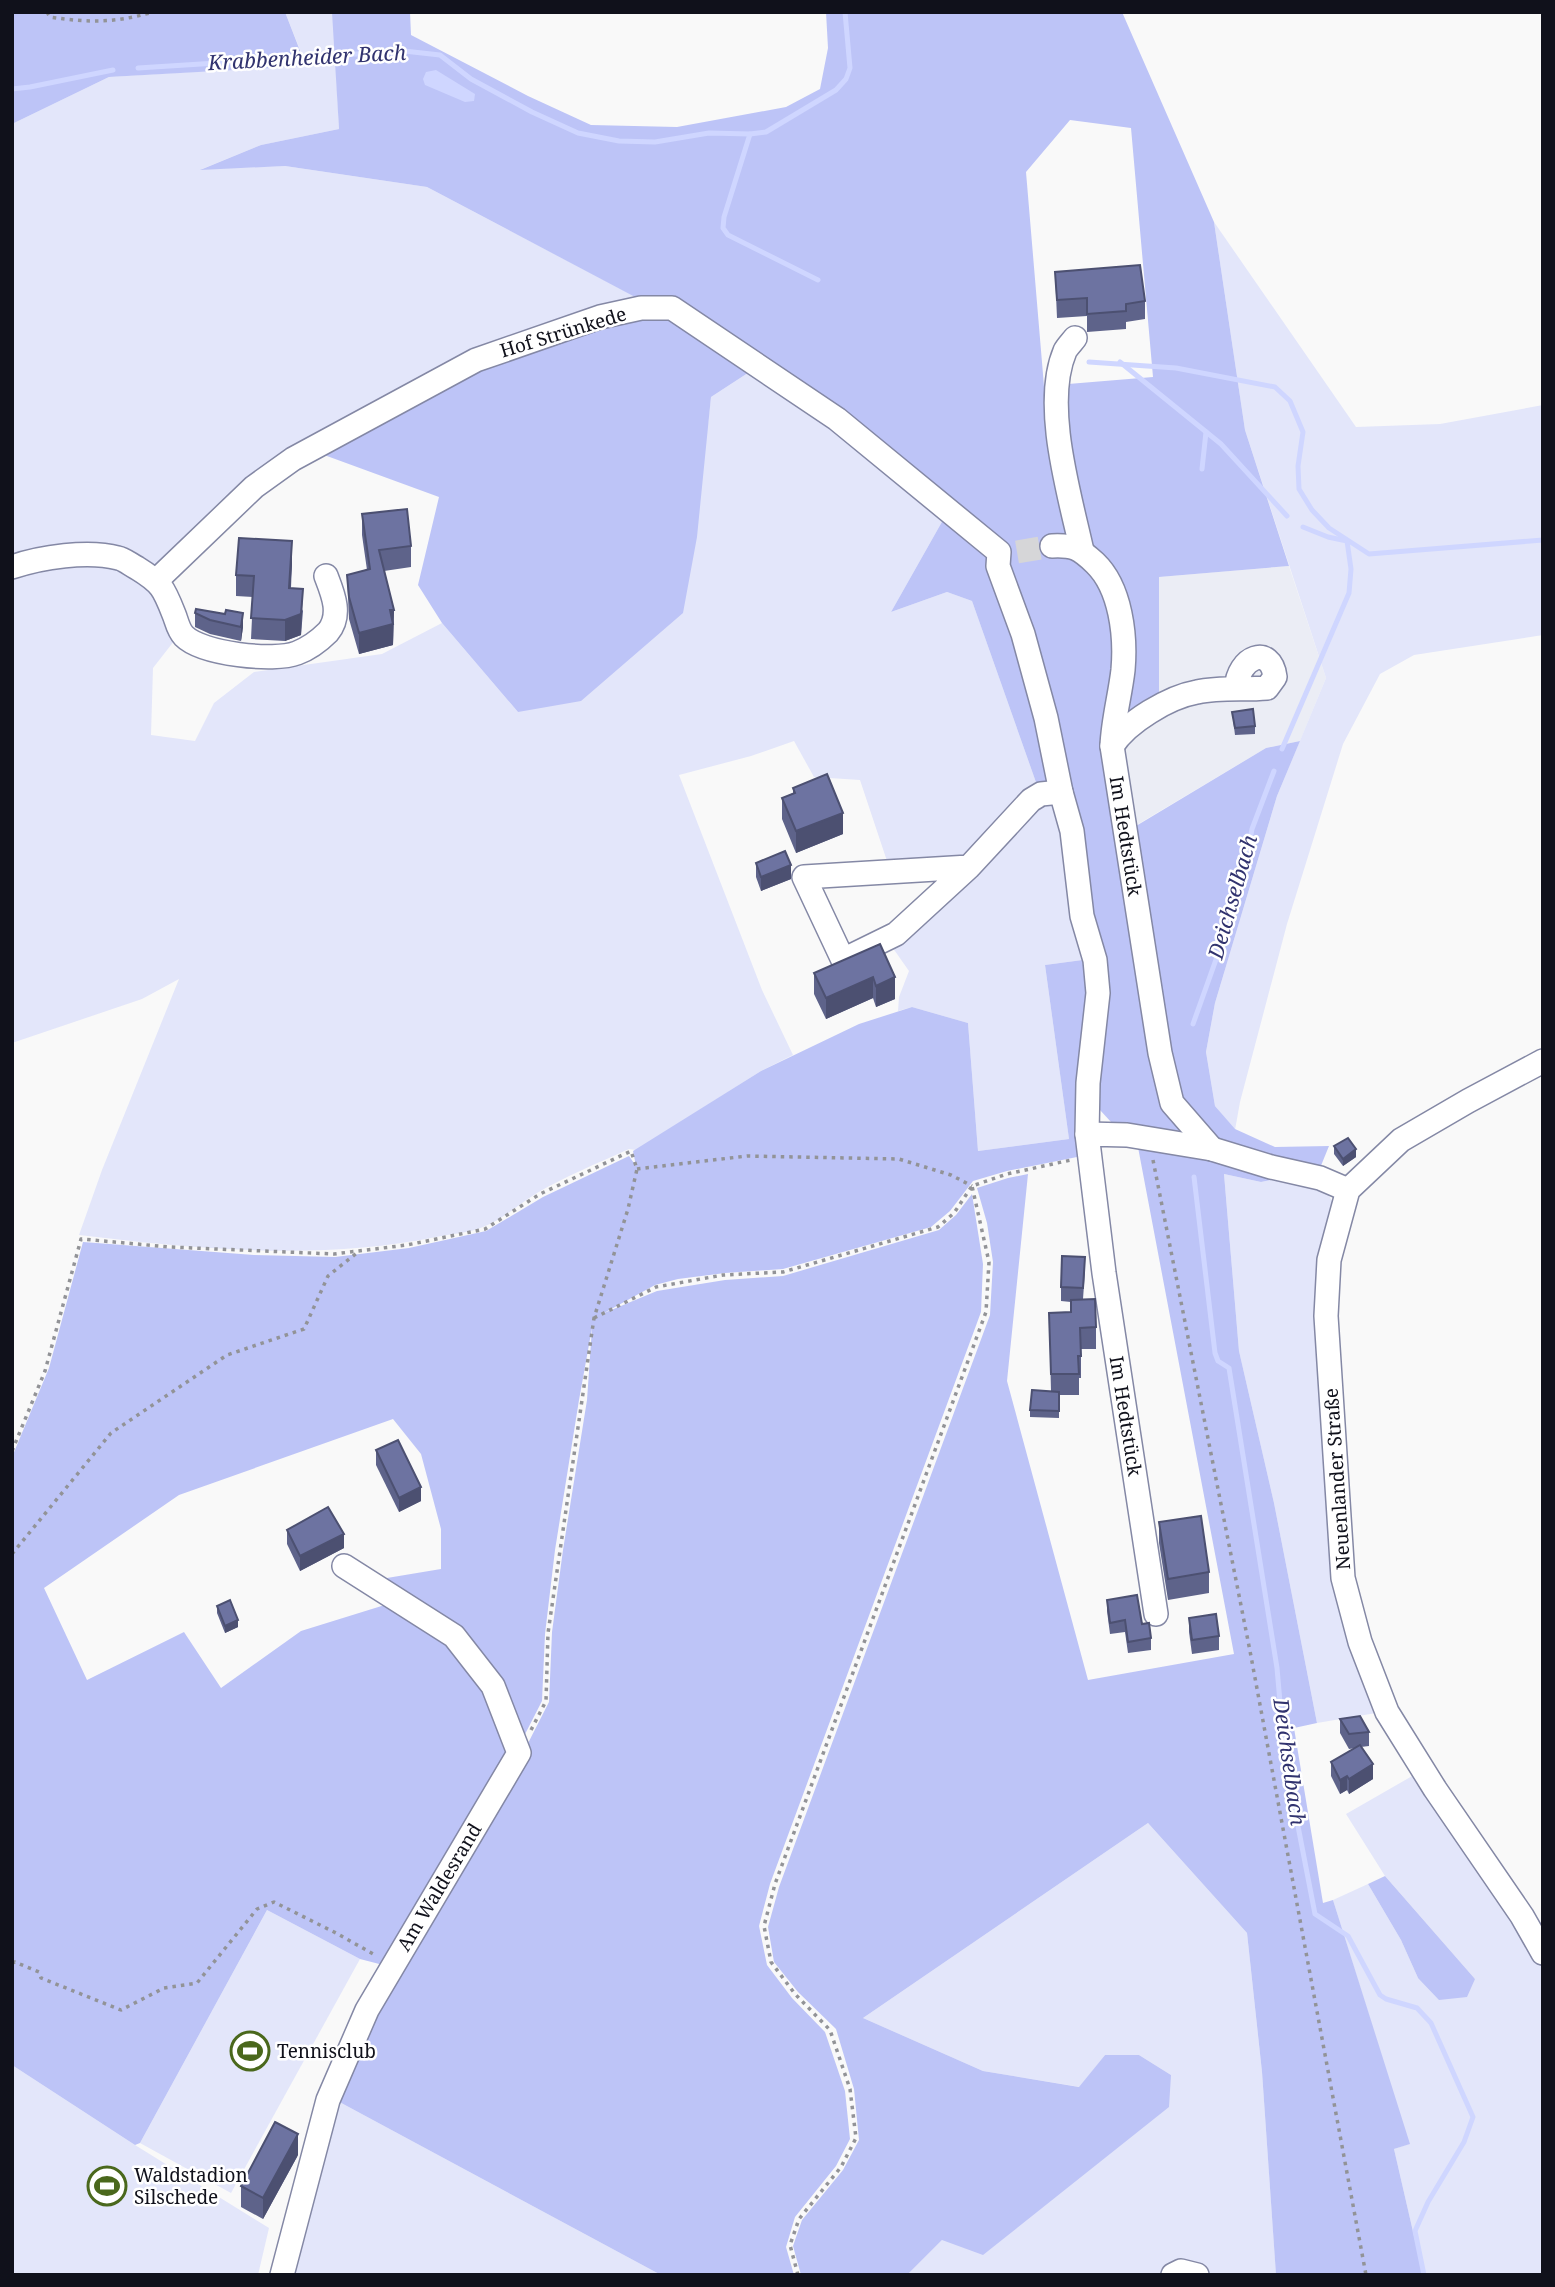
<svg xmlns="http://www.w3.org/2000/svg" width="1555" height="2287" font-family="'Noto Serif',serif">
	<style>
		.built { fill: #ebedf5 }
		.green { fill: #e3e6fa }
		.forest { fill: #bdc4f7; fill-rule: evenodd }
		.water { fill: #cfd6ff }
		.lines { fill: none; stroke-linecap: round; stroke-linejoin: round }
		.stream { stroke: #cfd6ff; stroke-width: 5 }
		.minor-tunnel { stroke: #d6d6d8; stroke-width: 23; stroke-dasharray: 23 11; stroke-linecap: butt }
		.minor-casing { stroke: #8488a5; stroke-width: 26 }
		.path { stroke: #929397; stroke-width: 3.5; stroke-dasharray: 3.5 5; stroke-linecap: butt }
		.minor { stroke: #fff; stroke-width: 23 }
		.wall { fill: #5e638a }
		.shaded-wall { fill: #4c5071 }
		.building { fill: #6d73a1; stroke: #4c5071; stroke-width: 2 }
		.labels { text-anchor: middle; stroke-width: 5; stroke-linejoin: round; paint-order: stroke }
		.street-label { font-size: 19px; fill: #10111b; stroke: #fff }
		.poi-label { font-size: 19px; fill: #10111b; stroke: #fff; text-anchor: start }
		.water-label { font-size: 21px; font-style: italic; fill: #31336f; stroke: #fff }
	</style>
	<rect width="100%" height="100%" fill="#f9f9f9"/>
	<polygon class="built" points="1289,566 1326,678 1300,741 1266,748 1135,826 1119,727 1159,699 1159,577"/>
	<g class="green">
		<polygon points="285,12 333,12 339,129 261,145 202,169 285,166 427,187 638,298 334,435 157,574 123,554 12,562 12,124 109,77 306,65"/>
		<polygon points="1214,222 1356,427 1440,424 1543,405 1543,635 1414,655 1380,674 1343,744 1287,924 1240,1102 1235,1130 1215,1106 1206,1052 1215,1003 1277,796 1326,678 1245,430"/>
		<path d="M754,369L838,426L943,520L891,612L947,592L972,601L1038,788L967,858L888,864L860,780L814,777L794,741L751,756L679,775L762,990L793,1055L761,1071L636,1150L629,1149C598,1163 566,1176 537,1193C519,1204 502,1220 483,1227C469,1233 450,1234 436,1237C319,1261 196,1249 79,1235L102,1170L179,979L142,999L12,1043V570L117,562L150,587L178,636L153,668L151,735L195,741L214,703L254,672L382,654L442,623L518,712L708,424L711,397Z"/>
		<polygon points="1041,802 1053,803 1059,817 1090,959 1045,965 1069,1139 978,1151 968,1023 912,1007 898,1011 899,997 909,971 890,944"/>
		<polygon points="1224,1174 1261,1182 1289,1176 1324,1187 1332,1201 1330,1513 1382,1712 1317,1723 1274,1503 1239,1351"/>
		<polygon points="1414,1775 1543,1967 1543,2275 1423,2275 1394,2149 1409,2144 1333,1900 1368,1884 1401,1940 1418,1978 1475,1979 1385,1876 1346,1814"/>
		<polygon points="1148,1823 1247,1933 1262,2072 1276,2274 1210,2275 1190,2266 1161,2275 907,2275 942,2240 1171,2075 1139,2055 1105,2055 1080,2087 983,2071 863,2018"/>
		<polygon points="267,1910 360,1959 231,2193 140,2143"/>
		<polygon points="12,2065 135,2145 269,2228 258,2275 12,2275"/>
		<polygon points="332,2098 661,2275 291,2275"/>
	</g>
	<g class="forest">
		<polygon points="12,12 285,12 306,66 109,77 12,124"/>
		<path d="M332,12H410L411,35L528,96L591,125L677,127L786,107L820,89L828,48L826,12H1122L1214,222L1245,430L1289,566L1159,577V699L1119,727L1136,826L1266,748L1300,741L1277,796L1215,1003L1206,1052L1215,1106L1235,1129L1275,1147L1329,1146L1318,1173L1172,1140L1111,1122L1100,1110L1092,1087L1094,1062L1069,794L1038,788L972,601L947,592L891,612L943,520L952,510L637,298L427,187L285,166L200,170L261,145L339,129ZM1070,120L1131,128L1153,377L1044,386L1026,172Z"/>
		<polygon points="672,313 754,369 711,397 697,537 683,613 581,701 518,712 442,623 418,585 439,497 316,452 477,365 603,322"/>
		<polygon points="1090,959 1093,989 1089,1037 1084,1063 1083,1088 1075,1104 1082,1156 1007,1171 973,1181 950,1211 931,1227 783,1269 725,1273 678,1279 655,1285 604,1313 657,1291 725,1280 783,1276 939,1230 956,1215 972,1194 983,1264 981,1312 770,1884 759,1926 767,1965 792,1998 825,2032 845,2091 850,2139 836,2166 795,2217 786,2247 794,2275 661,2275 332,2098 371,2012 522,1755 549,1702 552,1632 563,1550 587,1400 592,1328 579,1400 555,1550 545,1634 542,1701 521,1742 500,1683 467,1641 456,1631 375,1580 441,1569 441,1529 421,1454 393,1419 179,1495 44,1588 87,1680 184,1632 221,1688 301,1631 388,1604 449,1640 489,1688 514,1752 387,1966 360,1959 267,1910 140,2143 135,2145 12,2065 12,1457 49,1368 83,1242 254,1255 335,1257 409,1248 486,1231 543,1197 629,1156 636,1166 633,1151 761,1071 859,1024 912,1007 968,1023 978,1151 1069,1139 1045,965"/>
		<polygon points="1137,1142 1289,1176 1261,1182 1224,1174 1239,1351 1274,1503 1317,1723 1294,1728 1323,1903 1333,1900 1410,2144 1394,2149 1423,2275 1276,2275 1262,2072 1247,1933 1148,1823 863,2018 983,2071 1079,2087 1105,2055 1139,2055 1171,2075 1169,2107 983,2255 942,2240 907,2275 801,2275 793,2246 802,2220 843,2170 859,2140 854,2089 836,2029 798,1992 774,1962 768,1927 779,1887 990,1315 993,1262 987,1223 977,1188 1008,1178 1028,1174 1007,1381 1088,1680 1234,1654"/>
		<polygon points="1385,1876 1475,1979 1467,1997 1439,2000 1418,1978 1401,1940 1368,1884"/>
	</g>
	<polygon class="water" points="436,70 475,94 474,101 465,102 425,85 423,79 426,72"/>
	<g class="lines">
		<g class="stream">
			<polyline points="138,68 404,51 440,55 471,79 532,112 578,133 619,141 655,142 709,133 750,134 724,217 723,228 728,235 818,280"/>
			<polyline points="12,89 30,87 113,70"/>
			<polyline points="750,134 766,132 836,90 846,79 850,68 845,12"/>
			<polyline points="1089,362 1176,368 1275,387 1290,401 1303,432 1298,466 1299,489 1312,510 1329,528 1369,554 1543,540"/>
			<polyline points="1120,362 1221,444 1287,516"/>
			<polyline points="1202,469 1206,432"/>
			<polyline points="1282,749 1349,593 1351,569 1347,541 1328,537 1303,527"/>
			<polyline points="1193,1024 1233,912 1246,861 1252,829 1274,771"/>
			<polyline points="1194,1177 1215,1353 1218,1361 1229,1368 1277,1668 1285,1759 1315,1914 1348,1936 1380,1995 1386,1999 1417,2008 1431,2023 1473,2117 1464,2142 1428,2202 1415,2231 1424,2275"/>
		</g>
		<polyline class="minor-tunnel" points="1017,552 1052,546"/>
		<defs>
			<g id="minor">
				<path d="M1075,338C1072,342 1067,347 1065,351C1042,405 1070,496 1082,551"/>
				<path d="M1052,546C1074,545 1079,548 1095,563C1121,588 1126,636 1123,670C1120,696 1113,720 1112,746L1160,1053L1172,1103L1212,1149"/>
				<path d="M12,567C41,557 88,550 118,558C124,559 131,565 137,568C163,584 164,589 175,617C177,623 179,631 184,636C202,654 274,662 297,653C310,648 319,641 328,632C342,615 333,594 326,576"/>
				<polyline points="157,580 254,487 293,459 476,360 600,317 641,308 672,308 837,419 999,552 998,566 1023,634 1046,718 1061,792 1072,831 1082,916 1095,960 1098,993 1088,1083 1087,1134"/>
				<path d="M1112,746C1127,722 1169,697 1197,692C1220,687 1244,690 1267,688L1275,677C1271,644 1238,656 1236,689"/>
				<polyline points="969,867 804,877 843,960 896,934 969,867 1031,800 1041,794 1061,792"/>
				<polyline points="1543,1061 1468,1101 1401,1140 1348,1190 1329,1260 1326,1316 1343,1578 1360,1642 1387,1712 1435,1789 1522,1916 1543,1953"/>
				<polyline points="1156,1614 1104,1273 1087,1134 1127,1135 1212,1149 1271,1167 1320,1178 1348,1190"/>
				<polyline points="282,2275 328,2100 367,2010 519,1753 493,1686 454,1636 344,1566"/>
				<polyline points="1173,2275 1181,2271 1197,2275"/>
			</g>
		</defs>
		<use href="#minor" class="minor-casing"/>
		<g class="path">
			<path d="M47,12L50,17C89,23 115,23 153,12"/>
			<polyline points="1153,1160 1250,1651 1366,2275"/>
			<polyline points="637,1169 747,1156 899,1159 951,1175 972,1186"/>
			<polyline points="594,1318 656,1287 723,1275 783,1272 938,1227 954,1213 972,1186 1007,1174 1071,1160"/>
			<polyline points="12,1451 45,1371 81,1239 170,1247 334,1254 407,1245 485,1229 540,1194 631,1151 637,1169 628,1209 594,1318 548,1633 546,1701 531,1730"/>
			<polyline points="12,1554 111,1433 227,1355 304,1329 328,1276 358,1252"/>
			<polyline points="12,1963 15,1962 39,1972 41,1978 121,2010 164,1988 197,1983 257,1909 274,1902 336,1933 375,1955"/>
			<polyline points="798,2275 790,2245 799,2219 841,2167 856,2138 850,2089 830,2030 795,1994 771,1962 764,1926 775,1884 986,1312 989,1262 972,1186"/>
		</g>
		<use href="#minor" class="minor"/>
	</g>
	<g class="wall">
		<polygon points="1055,272 1145,301 1145,319 1126,322 1126,329 1087,332 1087,316 1057,318"/>
		<polygon points="362,514 411,546 411,567 384,571 394,610 393,645 359,654 349,619 347,575 367,570 362,535"/>
		<polygon points="292,563 291,588 303,611 301,635 285,641 251,639 253,597 236,596 236,575"/>
		<polygon points="195,613 243,627 241,641 210,634 195,627"/>
		<polygon points="1232,712 1255,726 1255,734 1235,735"/>
		<polygon points="793,788 843,834 796,853 782,819 782,798 793,793"/>
		<polygon points="756,863 791,879 761,891 756,877"/>
		<polygon points="880,944 895,999 876,1007 873,998 826,1019 814,994 814,973"/>
		<polygon points="1334,1146 1356,1157 1343,1166 1334,1154"/>
		<polygon points="1085,1271 1083,1299 1096,1327 1096,1349 1081,1349 1081,1378 1079,1378 1079,1395 1059,1395 1059,1418 1030,1417 1030,1410 1051,1391 1049,1313 1071,1312 1071,1302 1061,1301 1061,1287"/>
		<polygon points="376,1450 421,1501 399,1512 376,1465"/>
		<polygon points="1159,1522 1209,1572 1209,1593 1168,1600 1159,1543"/>
		<polygon points="287,1530 344,1548 300,1571 287,1544"/>
		<polygon points="1107,1600 1142,1624 1151,1638 1151,1650 1128,1653 1125,1632 1110,1634 1107,1611"/>
		<polygon points="217,1606 238,1627 225,1633 217,1613"/>
		<polygon points="1189,1618 1219,1636 1219,1650 1192,1654 1189,1632"/>
		<polygon points="1340,1719 1369,1732 1369,1746 1361,1747 1373,1779 1349,1794 1347,1790 1340,1794 1331,1776 1331,1762 1356,1748 1349,1749 1340,1733"/>
		<polygon points="298,2155 263,2219 241,2207 241,2186"/>
	</g>
	<g class="shaded-wall">
		<polygon points="292,541 292,563 289,609 289,588"/>
		<polygon points="303,589 301,635 285,641 285,620"/>
		<polygon points="390,610 394,610 393,645 359,654 359,633"/>
		<polygon points="243,613 243,627 241,641 241,627"/>
		<polygon points="843,813 843,834 796,853 796,831"/>
		<polygon points="791,865 791,879 761,891 761,877"/>
		<polygon points="873,977 873,998 826,1019 826,998"/>
		<polygon points="895,977 895,999 876,1007 876,986"/>
		<polygon points="1356,1149 1356,1157 1343,1166 1343,1159"/>
		<polygon points="421,1487 421,1501 399,1512 399,1498"/>
		<polygon points="344,1534 344,1548 300,1571 300,1556"/>
		<polygon points="238,1620 238,1627 225,1633 225,1626"/>
		<polygon points="1373,1764 1373,1779 1349,1794 1349,1779"/>
		<polygon points="1347,1776 1347,1790 1340,1794 1340,1780"/>
		<polygon points="298,2134 298,2155 263,2219 263,2198"/>
	</g>
	<g class="building">
		<polygon points="1140,265 1145,301 1126,304 1126,311 1087,314 1087,298 1057,300 1055,272"/>
		<polygon points="407,509 411,546 379,550 394,610 390,610 393,624 359,633 349,597 347,575 370,569 362,514"/>
		<polygon points="239,538 292,541 289,588 303,589 301,614 285,620 251,618 254,576 236,575"/>
		<polygon points="196,609 225,614 226,610 243,613 241,627 210,620 195,613"/>
		<polygon points="1253,709 1255,726 1235,728 1232,712"/>
		<polygon points="827,774 843,813 796,831 782,798 795,793 793,788"/>
		<polygon points="785,851 791,865 761,877 756,863"/>
		<polygon points="880,944 895,977 876,986 873,977 826,998 814,973"/>
		<polygon points="1348,1138 1356,1149 1343,1159 1334,1146"/>
		<polygon points="1062,1256 1085,1257 1083,1288 1061,1287"/>
		<polygon points="1095,1299 1096,1327 1080,1328 1081,1356 1078,1356 1079,1374 1051,1374 1049,1313 1071,1312 1071,1300"/>
		<polygon points="1032,1390 1059,1392 1059,1411 1030,1410"/>
		<polygon points="398,1440 421,1487 399,1498 376,1450"/>
		<polygon points="328,1507 344,1534 300,1556 287,1530"/>
		<polygon points="1201,1516 1209,1572 1168,1579 1159,1522"/>
		<polygon points="1137,1595 1142,1624 1149,1623 1151,1638 1128,1642 1125,1620 1110,1623 1107,1600"/>
		<polygon points="230,1600 238,1620 225,1626 217,1606"/>
		<polygon points="1216,1614 1219,1636 1192,1640 1189,1618"/>
		<polygon points="1360,1716 1369,1732 1349,1734 1340,1719"/>
		<polygon points="1360,1745 1373,1764 1349,1779 1347,1776 1340,1780 1331,1762"/>
		<polygon points="275,2122 298,2134 263,2198 241,2186"/>
	</g>
	<defs>
		<symbol id="stadium-ring" viewBox="-11 -11 22 22"><circle r="9.5" fill="#fff" stroke="#4a681c" stroke-width="1.5"/><path d="M0-5a6.5 5 0 1 0 0 10a6.5 5 0 1 0 0-10ZM-3.5-1.8h7v3.6h-7Z" fill="#4a681c"/></symbol>
	</defs>
	<g fill-rule="evenodd">
		<use href="#stadium-ring" x="228" y="2029" width="44" height="44"/>
		<use href="#stadium-ring" x="85" y="2164" width="44" height="44"/>
	</g>
	<g class="labels">
		<g class="street-label">
			<text transform="translate(563 332) rotate(-17)" y="7">Hof Strünkede</text>
			<text transform="translate(1126 836) rotate(81)" y="7">Im Hedtstück</text>
			<text transform="translate(1126 1416) rotate(81)" y="7">Im Hedtstück</text>
			<text transform="translate(1337 1479) rotate(-94)" y="7">Neuenlander Straße</text>
			<text transform="translate(439 1887) rotate(-59)" y="7">Am Waldesrand</text>
		</g>
		<g class="poi-label">
			<text x="277" y="2058">Tennisclub</text>
			<text x="134" y="2182">Waldstadion<tspan x="134" dy="22">Silschede</tspan></text>
		</g>
		<g class="water-label">
			<text transform="translate(307 58) rotate(-3)" y="7">Krabbenheider Bach</text>
			<text transform="translate(1233 897) rotate(-74)" y="7">Deichselbach</text>
			<text transform="translate(1289 1762) rotate(82)" y="7">Deichselbach</text>
		</g>
	</g>
	<rect width="1555" height="2287" fill="none" stroke="#10111b" stroke-width="28"/>
</svg>
